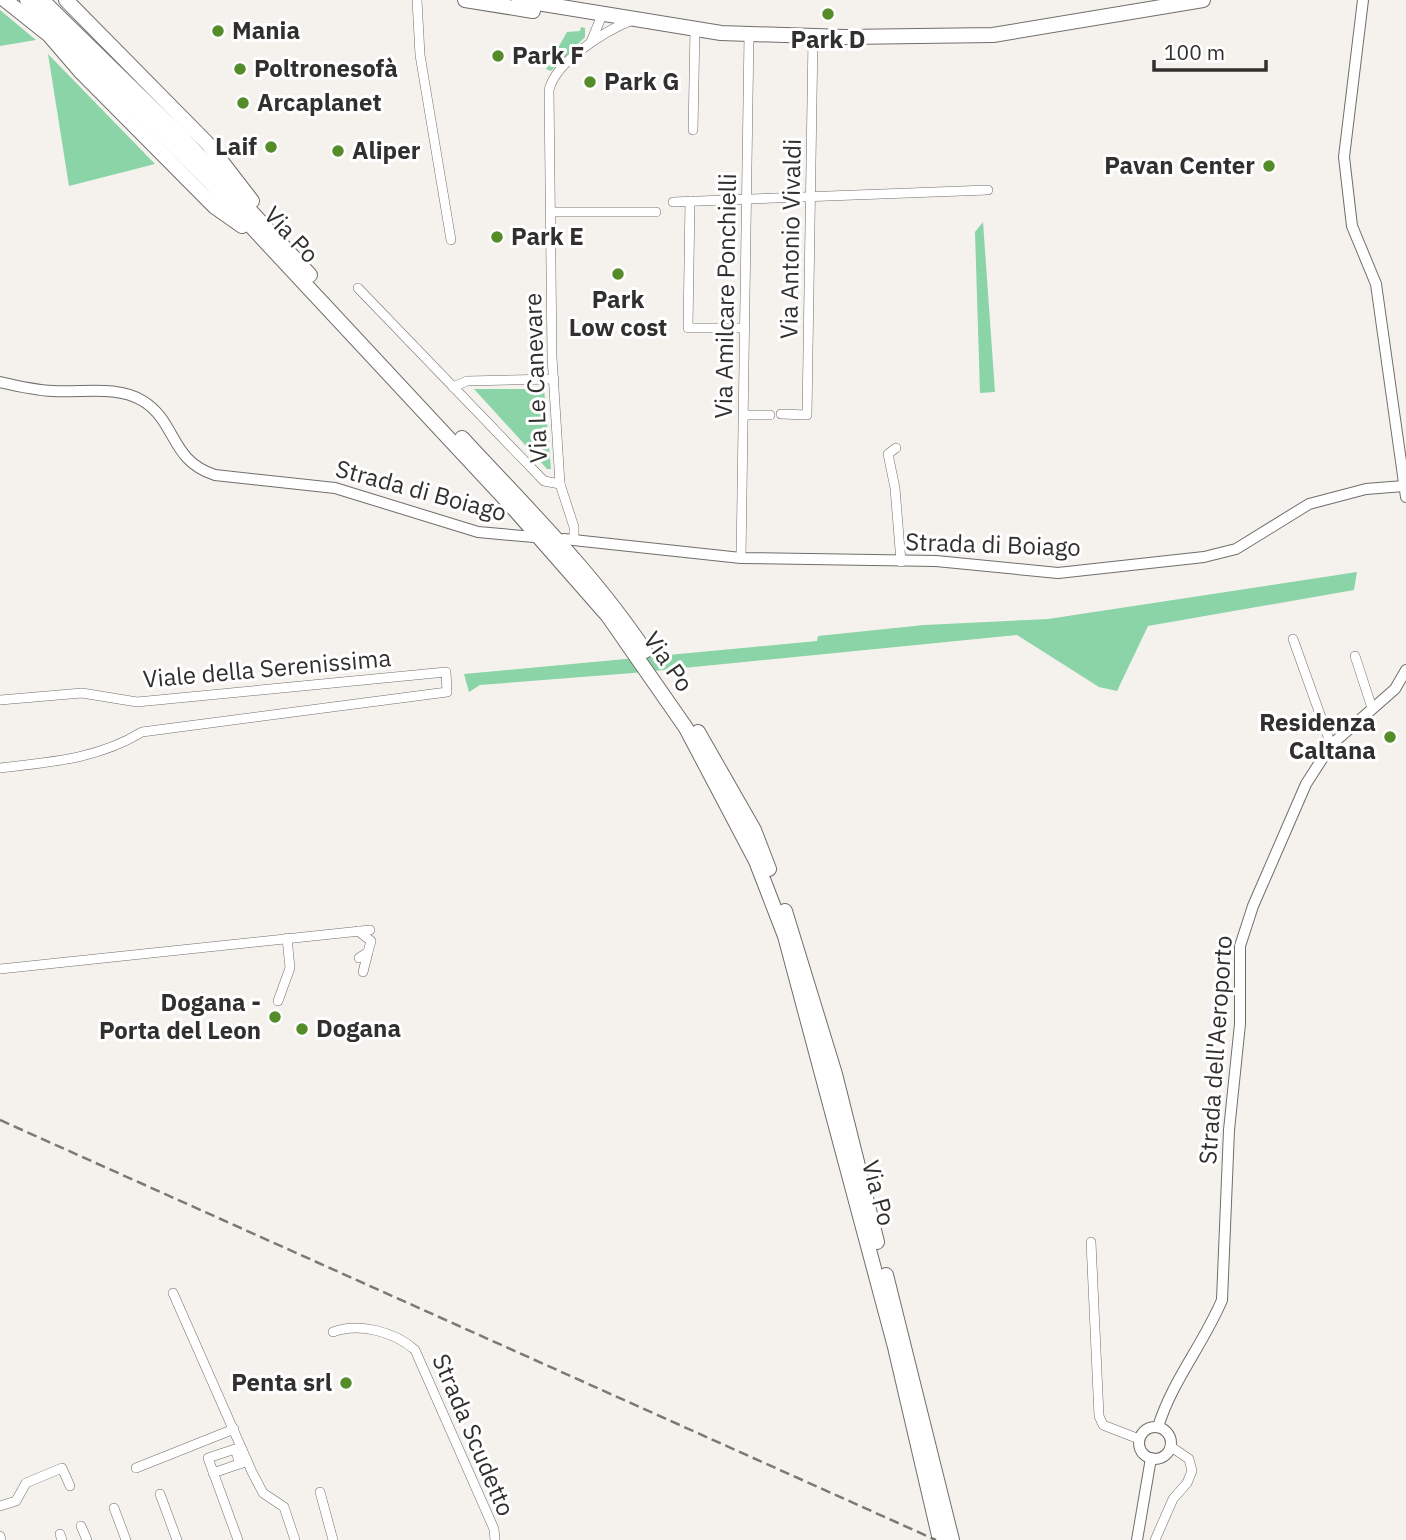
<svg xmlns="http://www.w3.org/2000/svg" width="1406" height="1540" font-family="'IBM Plex Sans',sans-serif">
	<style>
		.green { fill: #8ad4a8 }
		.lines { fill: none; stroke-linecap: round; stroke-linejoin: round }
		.minor-casing { stroke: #706e6b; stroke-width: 10 }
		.tertiary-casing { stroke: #706e6b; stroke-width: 12 }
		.primary-casing { stroke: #706e6b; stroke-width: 16 }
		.trunk-casing { stroke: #706e6b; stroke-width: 16 }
		.minor { stroke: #fff; stroke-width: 9 }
		.tertiary { stroke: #fff; stroke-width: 10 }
		.primary { stroke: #fff; stroke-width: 14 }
		.trunk { stroke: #fff; stroke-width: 14 }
		.rail { stroke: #7a7976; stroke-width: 2.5; stroke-dasharray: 10 5; stroke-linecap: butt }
		.poi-dot { fill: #538c29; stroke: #fff; stroke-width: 2.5 }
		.labels { text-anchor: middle; stroke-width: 6; stroke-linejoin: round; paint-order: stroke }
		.poi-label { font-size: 24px; font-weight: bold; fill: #31302e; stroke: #fff; text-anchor: start }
		.street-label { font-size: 24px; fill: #31302e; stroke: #fff }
	</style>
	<rect width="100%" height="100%" fill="#f5f2ee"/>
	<g class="green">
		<polygon points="0,10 36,40 0,46"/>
		<polygon points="581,27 585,28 585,37 551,71 546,69 567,32 580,31"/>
		<polygon points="48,54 155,164 69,186"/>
		<polygon points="983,222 995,392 980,393 975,232"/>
		<polygon points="474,389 544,389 551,469 547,469"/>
		<polygon points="1357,572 1354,590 1148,626 1117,691 1099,687 1017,635 633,673 480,685 469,692 464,674 817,641 818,636 924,625 1048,619"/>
	</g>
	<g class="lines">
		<defs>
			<g id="minor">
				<polyline points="417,0 420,55 451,240"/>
				<polyline points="591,42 602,15"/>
				<polyline points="693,130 695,29"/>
				<polyline points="690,201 688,328 744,328"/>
				<polyline points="673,202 988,190"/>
				<polyline points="551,212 656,212"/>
				<polyline points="358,288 544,481 560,484"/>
				<polyline points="453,387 467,381 554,379"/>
				<polyline points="781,414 807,415 813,37"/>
				<polyline points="744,415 770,415"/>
				<polyline points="896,448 888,454 895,488 901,562"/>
				<path d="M574,540V527L560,484L552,357L549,90C556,61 605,31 632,20"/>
				<polyline points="741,558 749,35"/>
				<polyline points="1293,639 1331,745"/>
				<polyline points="1355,656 1372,708"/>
				<path d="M0,700L82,693L137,702L446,672L447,692L142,732C98,759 50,762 0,768"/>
				<polyline points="358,931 371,941 368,952 359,958"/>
				<polyline points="0,969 370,930"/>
				<polyline points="363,972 368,952"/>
				<polyline points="278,1001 290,968 287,938"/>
				<polyline points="1091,1242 1099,1416 1103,1425 1139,1439"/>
				<polyline points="173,1293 252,1472 263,1493 284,1507 295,1540"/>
				<path d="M333,1332C359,1322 395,1332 415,1350L494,1529L495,1540"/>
				<polyline points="136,1468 234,1429"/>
				<polyline points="213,1473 245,1462"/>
				<polyline points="320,1492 333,1540"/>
				<polyline points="160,1494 177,1540"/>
				<polyline points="0,1506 16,1501 26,1483 62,1468 70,1486"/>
				<polyline points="114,1508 126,1540"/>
				<polyline points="81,1526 87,1540"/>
				<polyline points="60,1534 62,1540"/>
				<polyline points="0,1536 1,1540"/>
				<polyline points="238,1540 208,1458 235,1449 240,1464"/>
				<polyline points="1155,1540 1173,1499 1187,1483 1192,1471 1189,1459 1170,1446"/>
			</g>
			<g id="tertiary">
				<polyline points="1363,0 1344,157 1352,226 1376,284 1406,497"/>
				<path d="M0,382C17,386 35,390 53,391C82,393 117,385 143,401C177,422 170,461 215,475L335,488L478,532L534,537"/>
				<polyline points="564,539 741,558 936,561 1058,573 1204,557 1236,549 1309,504 1366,489 1404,486"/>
				<path d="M1158,1427C1172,1381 1203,1345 1222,1300L1229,1130L1240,1024V946L1253,906L1306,784L1331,745L1395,689L1406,670"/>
				<circle cx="1155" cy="1443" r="16"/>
				<polyline points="1137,1540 1151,1458"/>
			</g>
			<g id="primary">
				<polyline points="465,0 533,11"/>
				<polyline points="519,0 721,33 845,37 993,35 1203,0"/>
			</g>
			<g id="trunk">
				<polyline points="5,0 49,35 80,71 215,207 242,226"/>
				<polyline points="27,0 207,179 508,502 608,616 686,728 756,861 785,936 895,1347 940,1540"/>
				<polyline points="42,0 180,135 310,275"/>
				<polyline points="66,0 208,144 252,201"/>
				<path d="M462,438C525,506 593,573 645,651"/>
				<polyline points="698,732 754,830 769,869"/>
				<polyline points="785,911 835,1074 877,1242"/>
				<polyline points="886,1275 952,1540"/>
			</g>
		</defs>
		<use href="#minor" class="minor-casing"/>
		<use href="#tertiary" class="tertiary-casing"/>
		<use href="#primary" class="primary-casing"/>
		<use href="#trunk" class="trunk-casing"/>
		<use href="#minor" class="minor"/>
		<use href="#tertiary" class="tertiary"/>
		<use href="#primary" class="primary"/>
		<use href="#trunk" class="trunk"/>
		<polyline class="rail" points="0,1120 936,1540"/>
	</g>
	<g class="poi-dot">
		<circle cx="828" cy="14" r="7"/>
		<circle cx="218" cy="31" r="7"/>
		<circle cx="498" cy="56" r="7"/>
		<circle cx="240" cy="69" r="7"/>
		<circle cx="590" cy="82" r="7"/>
		<circle cx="243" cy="103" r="7"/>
		<circle cx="271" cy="147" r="7"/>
		<circle cx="338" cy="151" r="7"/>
		<circle cx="1269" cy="166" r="7"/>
		<circle cx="497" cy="237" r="7"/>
		<circle cx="618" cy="274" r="7"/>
		<circle cx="1390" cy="737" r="7"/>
		<circle cx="275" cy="1017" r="7"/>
		<circle cx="302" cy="1029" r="7"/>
		<circle cx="346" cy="1383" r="7"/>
	</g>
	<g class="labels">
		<g class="poi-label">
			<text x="232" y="39">Mania</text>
			<text x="828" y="48" text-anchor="middle">Park D</text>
			<text x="512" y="64">Park F</text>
			<text x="254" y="77">Poltronesofà</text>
			<text x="604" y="90">Park G</text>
			<text x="257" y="111">Arcaplanet</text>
			<text x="257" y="155" text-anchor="end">Laif</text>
			<text x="352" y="159">Aliper</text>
			<text x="1255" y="174" text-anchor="end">Pavan Center</text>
			<text x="511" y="245">Park E</text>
			<text x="618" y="308" text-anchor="middle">Park<tspan x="618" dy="28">Low cost</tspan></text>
			<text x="1376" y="731" text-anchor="end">Residenza<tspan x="1376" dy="28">Caltana</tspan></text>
			<text x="261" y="1011" text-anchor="end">Dogana -<tspan x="261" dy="28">Porta del Leon</tspan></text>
			<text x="316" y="1037">Dogana</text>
			<text x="332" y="1391" text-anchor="end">Penta srl</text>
		</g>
		<g class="street-label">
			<text transform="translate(291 235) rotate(47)" y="8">Via Po</text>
			<text transform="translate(791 239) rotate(-89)" y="8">Via Antonio Vivaldi</text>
			<text transform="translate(726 296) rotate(-89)" y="8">Via Amilcare Ponchielli</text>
			<text transform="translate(536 378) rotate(-92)" y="8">Via Le Canevare</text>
			<text transform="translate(421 491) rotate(15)" y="8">Strada di Boiago</text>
			<text transform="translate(993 545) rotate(2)" y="8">Strada di Boiago</text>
			<text transform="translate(668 662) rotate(55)" y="8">Via Po</text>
			<text transform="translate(267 669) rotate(-5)" y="8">Viale della Serenissima</text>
			<text transform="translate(1216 1050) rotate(-86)" y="8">Strada dell'Aeroporto</text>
			<text transform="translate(878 1193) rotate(75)" y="8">Via Po</text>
			<text transform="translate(473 1435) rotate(67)" y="8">Strada Scudetto</text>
		</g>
	</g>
	<path d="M1154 60v10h112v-10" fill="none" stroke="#31302e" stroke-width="3.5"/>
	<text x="1164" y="60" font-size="21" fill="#31302e" stroke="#ffffff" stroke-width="5" paint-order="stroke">100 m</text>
</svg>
